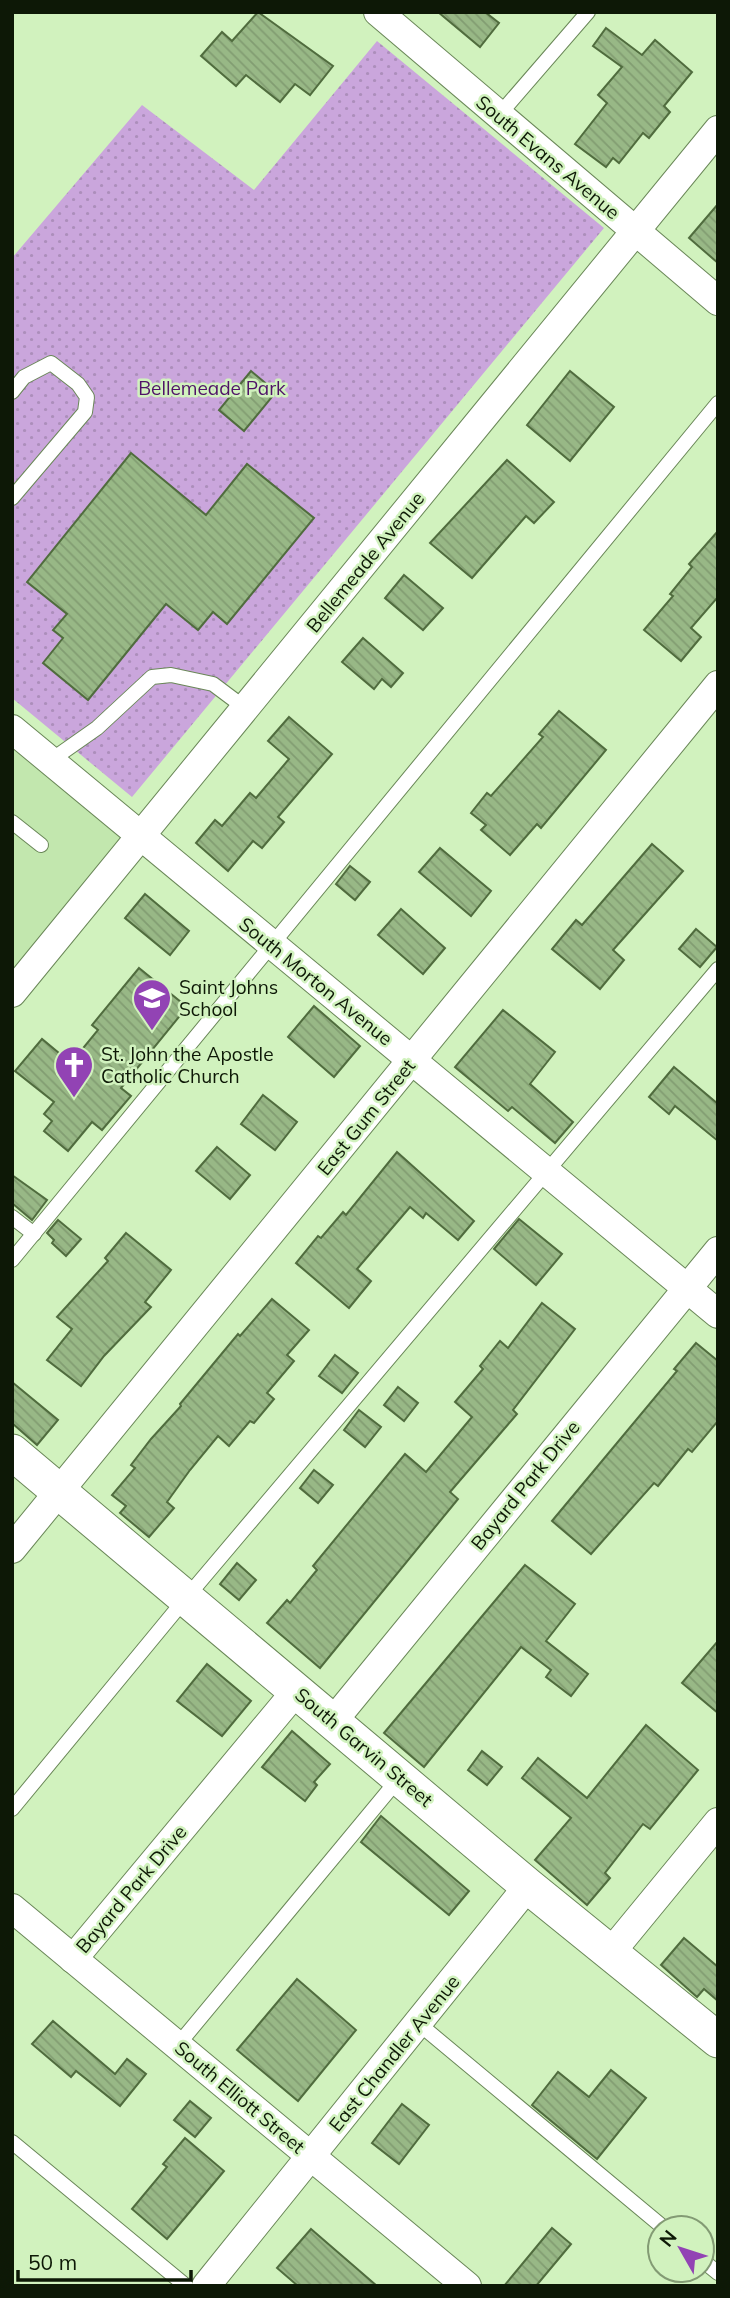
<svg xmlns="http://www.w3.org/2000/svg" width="730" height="2298" font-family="Mulish,sans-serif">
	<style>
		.built { fill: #c2e7ae }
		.park { fill: url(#park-dots) }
		.building { fill: url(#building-back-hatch); stroke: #506c3e; stroke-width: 2 }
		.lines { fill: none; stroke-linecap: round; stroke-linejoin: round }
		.service-casing { stroke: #6a8758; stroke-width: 16 }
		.minor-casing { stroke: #6a8758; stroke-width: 30 }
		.tertiary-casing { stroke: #6a8758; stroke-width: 37 }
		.service { stroke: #fff; stroke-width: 14 }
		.minor { stroke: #fff; stroke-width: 28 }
		.tertiary { stroke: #fff; stroke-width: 35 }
		.labels { text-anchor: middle; stroke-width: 5; stroke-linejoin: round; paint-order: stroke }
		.street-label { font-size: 19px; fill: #0d1806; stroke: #d1f2be }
		.park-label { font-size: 19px; fill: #4f1267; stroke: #d1f2be }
		.poi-label { font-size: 19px; fill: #0d1806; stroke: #d1f2be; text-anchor: start }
	</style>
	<defs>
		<pattern id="park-dots" width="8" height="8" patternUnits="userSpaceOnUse" patternTransform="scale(1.75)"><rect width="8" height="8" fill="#caa6dc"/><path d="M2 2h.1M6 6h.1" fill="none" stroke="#ac8ebb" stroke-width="1.8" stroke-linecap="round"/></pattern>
		<pattern id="building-back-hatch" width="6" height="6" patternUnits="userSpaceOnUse" patternTransform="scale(1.75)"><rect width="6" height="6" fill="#98b886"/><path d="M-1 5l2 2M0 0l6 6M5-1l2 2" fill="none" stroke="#829d72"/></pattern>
	</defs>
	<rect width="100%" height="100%" fill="#d1f2be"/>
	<polygon class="built" points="12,736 132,834 12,979"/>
	<polygon class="park" points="377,41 604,228 132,797 12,698 12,258 142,105 254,190"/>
	<g class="building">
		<polygon points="258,12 333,66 310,95 295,84 280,102 246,75 236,86 201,56 222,32 232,41"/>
		<polygon points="438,12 485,12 499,23 480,47"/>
		<polygon points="606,28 642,55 655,40 692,72 664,106 670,112 649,138 643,133 619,163 613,158 606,167 575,144 607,103 598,95 622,67 593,46"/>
		<polygon points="718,204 718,263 689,238"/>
		<polygon points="251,371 276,392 244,431 219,410"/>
		<polygon points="570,371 614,407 570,461 527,425"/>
		<polygon points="131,453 206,515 247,464 314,518 227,624 213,612 198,630 166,604 88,700 43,663 63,638 53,630 67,614 27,582"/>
		<polygon points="507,460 554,502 534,523 526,516 472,578 430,543"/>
		<polygon points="718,531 718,597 691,628 701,637 681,661 644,630 673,596 670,594 692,567 689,564"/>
		<polygon points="404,575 443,608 423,630 385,598"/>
		<polygon points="363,638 403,673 391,687 382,679 374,689 342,662"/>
		<polygon points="559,711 606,750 541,828 537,824 510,855 481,830 486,825 471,813 487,793 491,796 543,737 539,734"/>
		<polygon points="289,717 332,754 278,817 284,822 262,848 253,841 228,871 196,843 215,820 222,826 250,793 256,798 289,759 268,741"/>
		<polygon points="652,844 683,871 613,950 624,960 600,989 552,949 576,920 582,925"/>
		<polygon points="440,848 491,891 471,916 419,872"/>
		<polygon points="350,866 370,882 355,900 336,884"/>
		<polygon points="145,894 189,931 170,955 125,918"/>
		<polygon points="401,909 445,948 423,974 378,935"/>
		<polygon points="696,929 717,947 700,967 679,949"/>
		<polygon points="139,968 187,1007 121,1088 131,1096 102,1130 92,1122 68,1151 44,1131 52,1121 44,1114 54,1102 15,1071 42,1039 71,1063 98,1030 92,1025"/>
		<polygon points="314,1006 360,1046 334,1077 288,1037"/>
		<polygon points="503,1010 555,1052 530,1084 573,1122 555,1143 512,1107 508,1111 455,1067"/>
		<polygon points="674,1067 718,1104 718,1141 675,1106 669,1114 649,1097"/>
		<polygon points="263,1095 297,1122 275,1150 241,1124"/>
		<polygon points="217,1147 250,1175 230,1199 196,1171"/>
		<polygon points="397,1152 474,1221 458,1240 426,1213 423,1218 410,1207 357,1269 371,1281 349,1308 296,1263 318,1236 321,1238 343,1212 346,1215"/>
		<polygon points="12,1175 47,1200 32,1220 12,1203"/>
		<polygon points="519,1219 562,1254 536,1285 494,1249"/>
		<polygon points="58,1220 81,1239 66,1256 52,1243 54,1240 47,1233"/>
		<polygon points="126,1233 171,1270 145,1302 151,1307 104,1356 81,1386 47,1360 72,1329 57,1317 108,1261 105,1258"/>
		<polygon points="272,1299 309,1330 287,1355 294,1361 267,1393 274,1399 254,1423 250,1421 229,1446 218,1436 190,1470 167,1502 174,1508 149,1537 120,1513 126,1506 112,1495 135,1468 131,1465 151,1439 181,1406 180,1404 238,1334 240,1336"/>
		<polygon points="542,1303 575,1329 513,1410 517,1414 450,1492 458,1499 320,1668 267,1623 287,1600 290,1603 317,1570 313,1566 405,1454 426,1472 472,1417 455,1402 483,1369 480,1366 500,1341 508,1348"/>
		<polygon points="696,1343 718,1361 718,1421 692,1452 688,1449 658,1486 654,1483 591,1554 552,1521 677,1371 674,1369"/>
		<polygon points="335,1355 358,1373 342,1393 319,1376"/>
		<polygon points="12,1382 58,1420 37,1445 12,1423"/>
		<polygon points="398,1387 418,1403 404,1421 384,1405"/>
		<polygon points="359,1410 381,1427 365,1447 344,1430"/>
		<polygon points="314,1470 333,1485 318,1503 300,1488"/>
		<polygon points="237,1563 256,1580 239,1600 220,1584"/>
		<polygon points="525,1565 575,1604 546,1641 588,1674 571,1696 546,1677 551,1670 521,1647 424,1767 384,1733"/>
		<polygon points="718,1641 718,1713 682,1683"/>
		<polygon points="207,1664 251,1701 222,1736 177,1701"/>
		<polygon points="646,1725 698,1770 650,1829 643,1824 605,1873 610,1878 587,1905 535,1860 571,1818 522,1778 538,1758 587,1798"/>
		<polygon points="292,1731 330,1764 314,1782 317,1785 305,1801 262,1767"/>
		<polygon points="482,1751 502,1767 487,1785 468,1770"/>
		<polygon points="381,1816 469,1891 449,1915 361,1842"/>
		<polygon points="684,1938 718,1967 718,2001 704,1989 697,1997 661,1965"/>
		<polygon points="297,1979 356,2030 298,2101 237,2050"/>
		<polygon points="53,2021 115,2074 127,2059 146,2074 120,2106 76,2071 71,2077 32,2044"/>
		<polygon points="611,2070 646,2098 597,2159 532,2105 558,2072 589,2097"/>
		<polygon points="190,2101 211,2118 195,2137 174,2120"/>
		<polygon points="402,2104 429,2125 399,2164 372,2143"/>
		<polygon points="185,2138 224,2171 167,2239 132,2209 167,2167 163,2164"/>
		<polygon points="552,2228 571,2244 536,2286 504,2286"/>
		<polygon points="311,2229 377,2286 298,2286 277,2268"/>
	</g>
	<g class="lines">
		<defs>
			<g id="service">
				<polyline points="499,115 588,12"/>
				<polyline points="12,392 24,377 51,363 78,384 87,397 85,412 12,498"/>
				<polyline points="50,761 97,728 152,677 171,675 213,684 245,708"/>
				<polyline points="12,822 41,845"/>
				<polyline points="12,1217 34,1234"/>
				<polyline points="12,1260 718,403"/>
				<polyline points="12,1809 186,1598 718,969"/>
				<polyline points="418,2023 664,2228"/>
				<polyline points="177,2046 400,1777"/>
				<polyline points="12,2142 186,2286"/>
				<polyline points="702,2260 718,2273"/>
			</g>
			<g id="minor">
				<polyline points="378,12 718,301"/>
				<polyline points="12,729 718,1314"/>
				<polyline points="12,993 718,130"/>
				<polyline points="12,1549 718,685"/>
				<polyline points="334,1720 718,1251"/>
				<polyline points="12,1908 467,2286"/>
				<polyline points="612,1951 718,1822"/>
				<polyline points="73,1959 297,1690"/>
				<polyline points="206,2286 528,1886"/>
			</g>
			<polyline id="tertiary" points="12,1452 528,1886 718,2040"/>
		</defs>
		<use href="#service" class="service-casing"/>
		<use href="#minor" class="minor-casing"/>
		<use href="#tertiary" class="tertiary-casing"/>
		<use href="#service" class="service"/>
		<use href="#minor" class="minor"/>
		<use href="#tertiary" class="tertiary"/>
	</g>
	<defs>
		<symbol id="school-pin" viewBox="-11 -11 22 30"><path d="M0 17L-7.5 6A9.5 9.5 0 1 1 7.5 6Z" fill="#9243b4" stroke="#d1f2be"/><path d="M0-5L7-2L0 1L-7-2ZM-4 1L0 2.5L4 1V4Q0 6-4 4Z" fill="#fff"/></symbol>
		<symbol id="church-pin" viewBox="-11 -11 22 30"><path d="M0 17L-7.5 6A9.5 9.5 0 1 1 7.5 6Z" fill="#9243b4" stroke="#d1f2be"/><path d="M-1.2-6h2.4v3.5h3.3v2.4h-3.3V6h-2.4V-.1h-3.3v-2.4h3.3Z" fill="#fff"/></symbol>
	</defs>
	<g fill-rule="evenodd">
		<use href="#school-pin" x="130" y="976" width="44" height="60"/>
		<use href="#church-pin" x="52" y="1043" width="44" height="60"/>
	</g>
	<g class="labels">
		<g class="street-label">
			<text transform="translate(548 157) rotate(40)" y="7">South Evans Avenue</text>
			<text transform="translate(365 562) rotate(-51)" y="7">Bellemeade Avenue</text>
			<text transform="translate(316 981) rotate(39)" y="7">South Morton Avenue</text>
			<text transform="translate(366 1117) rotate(-51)" y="7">East Gum Street</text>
			<text transform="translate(525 1485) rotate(-51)" y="7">Bayard Park Drive</text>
			<text transform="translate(364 1747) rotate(40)" y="7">South Garvin Street</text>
			<text transform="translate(131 1889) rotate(-50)" y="7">Bayard Park Drive</text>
			<text transform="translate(394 2053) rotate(-51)" y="7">East Chandler Avenue</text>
			<text transform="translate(240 2097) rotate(40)" y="7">South Elliott Street</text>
		</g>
		<g class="park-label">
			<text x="212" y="395">Bellemeade Park</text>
		</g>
		<g class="poi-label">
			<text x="179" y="994">Saint Johns<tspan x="179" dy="22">School</tspan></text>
			<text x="101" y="1061">St. John the Apostle<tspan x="101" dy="22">Catholic Church</tspan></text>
		</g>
	</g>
	<rect width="730" height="2298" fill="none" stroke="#0d1806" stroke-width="28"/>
	<g transform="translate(681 2249) rotate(309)"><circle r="33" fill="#d1f2be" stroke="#839b74" stroke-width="2"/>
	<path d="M0-5L12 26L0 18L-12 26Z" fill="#9243b4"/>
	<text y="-10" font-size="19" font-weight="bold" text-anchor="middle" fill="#0d1806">N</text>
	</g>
	<path d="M18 2270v10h173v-10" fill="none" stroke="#0d1806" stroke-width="3.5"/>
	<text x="28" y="2270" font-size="21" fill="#0d1806" stroke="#d1f2be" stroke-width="5" paint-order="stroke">50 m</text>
</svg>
